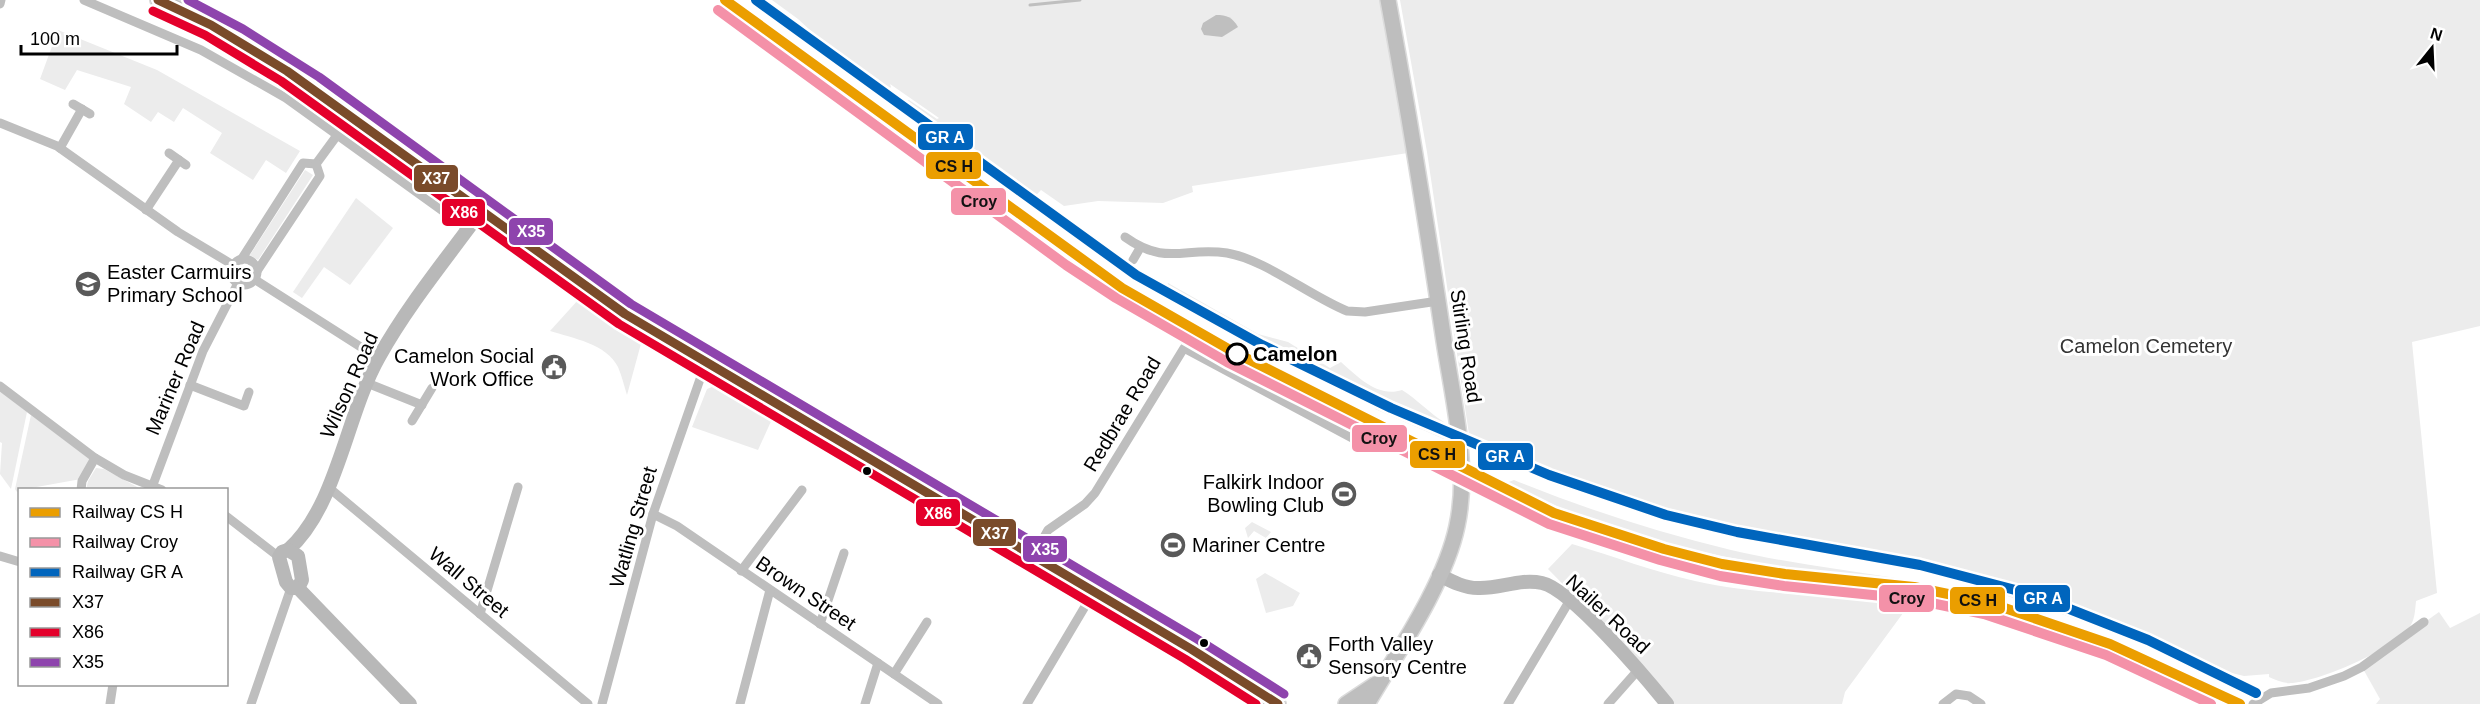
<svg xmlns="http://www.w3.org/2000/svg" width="2480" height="704" font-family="Arial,sans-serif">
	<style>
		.green { fill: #ececec }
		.water { fill: #bfbfbf }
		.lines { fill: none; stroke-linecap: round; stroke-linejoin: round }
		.stream { stroke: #bfbfbf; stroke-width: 3 }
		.primary-casing { stroke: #dbdbdb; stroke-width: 18 }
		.street { stroke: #bebebe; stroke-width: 9 }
		.secondary { stroke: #b8b8b8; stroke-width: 14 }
		.primary { stroke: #bebebe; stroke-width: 15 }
		.bus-1-casing { stroke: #fff; stroke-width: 14 }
		.bus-2-casing { stroke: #fff; stroke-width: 14 }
		.bus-3-casing { stroke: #fff; stroke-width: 14 }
		.bus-1 { stroke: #7a4b2a; stroke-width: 9 }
		.bus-2 { stroke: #e4002b; stroke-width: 9 }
		.bus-3 { stroke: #8e44ad; stroke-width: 9 }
		.rail-1-casing { stroke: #fff; stroke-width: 15 }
		.rail-2-casing { stroke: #fff; stroke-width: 15 }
		.rail-3-casing { stroke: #fff; stroke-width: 15 }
		.rail-1 { stroke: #eb9e00; stroke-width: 10 }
		.rail-2 { stroke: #f491a8; stroke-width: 10 }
		.rail-3 { stroke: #0065bd; stroke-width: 10 }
		.stop-dot { fill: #fff; stroke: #000; stroke-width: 3 }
		.bus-dot { fill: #000; stroke: #fff; stroke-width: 2 }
		.labels { text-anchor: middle; stroke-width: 6; stroke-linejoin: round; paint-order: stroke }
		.poi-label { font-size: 20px; fill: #000; stroke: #fff; text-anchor: start }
		.street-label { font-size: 20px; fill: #000; stroke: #fff }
		.park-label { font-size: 20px; fill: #333; stroke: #fff }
		.stop-label { font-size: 20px; font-weight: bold; fill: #000; stroke: #fff; text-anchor: start }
		.line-badge { stroke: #fff; stroke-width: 2 }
		.badge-label { font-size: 16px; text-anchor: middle; font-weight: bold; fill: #fff }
		.pale-badge-label { font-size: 16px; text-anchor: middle; font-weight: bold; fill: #111 }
	</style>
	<rect width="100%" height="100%" fill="#fff"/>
	<g class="green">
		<polygon points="772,0 1381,0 1408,153 1192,186 1193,192 1163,203 1098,201 1064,206 1041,190 1028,204 981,171 906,111 903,102 909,100 937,119 939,118 890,84 891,87 887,91 841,59 798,19"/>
		<path d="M1400,0H2480V326L2412,342L2437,593L2416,601C2415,611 2415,620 2409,628C2392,650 2320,681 2292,683C2284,684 2276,680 2269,677V674L2244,676L2191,663L2059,613L1949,577L1659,518L1553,484L1474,450L1473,442L1470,441L1427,152Z"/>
		<polygon points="58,30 157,70 300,151 286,173 266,160 253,180 210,153 222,133 183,108 174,122 158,112 151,122 124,104 131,87 77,70 65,90 40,79"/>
		<polygon points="305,170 313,175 258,260 250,255"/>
		<polygon points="356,198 393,228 350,285 324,267 302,298 293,292"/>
		<path d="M1168,283L1258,334L1288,342L1330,368L1341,362C1358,377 1378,398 1402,390C1418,400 1428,412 1444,422L1448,437L1446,440L1375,409L1374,403L1302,370L1301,366L1287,359V356L1252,336L1250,338L1230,328L1228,331L1164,296Z"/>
		<path d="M579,299L642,340L627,395C624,386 622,376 618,367C607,344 572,338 550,331Z"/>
		<polygon points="717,385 773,417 758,450 692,427 707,389"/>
		<polygon points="0,391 27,412 11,489 0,474 2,443 0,442"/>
		<polygon points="31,415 91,460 81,479 20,490 17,492 15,489"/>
		<polygon points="96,468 104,469 141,489 86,490 88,481"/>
		<path d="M1514,480C1585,509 1657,532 1731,550C1787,563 1845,570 1902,579C1884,582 1858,576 1839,574C1724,562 1610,535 1506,483Z"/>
		<polygon points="1252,522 1271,532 1266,538 1254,531 1248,538 1245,528"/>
		<path d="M1572,544C1613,556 1654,572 1695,581C1766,597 1838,593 1909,605L1845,692L1842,704H1674L1643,666L1548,569Z"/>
		<polygon points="1265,573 1300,593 1293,606 1266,613 1256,579"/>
		<polygon points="2439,612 2450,628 2480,613 2480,704 2376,704 2380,699 2362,667"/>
	</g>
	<path class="water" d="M1216,15C1227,15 1232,17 1238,27L1222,37L1204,35L1201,29L1203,23Z"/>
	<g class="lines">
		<polyline class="stream" points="1030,5 1080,0"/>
		<defs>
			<g id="primary">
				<path d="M158,0C230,29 297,76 360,121C449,185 534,253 625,314L1191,649L1278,704"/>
				<polyline points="1346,704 1376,684"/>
				<path d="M1367,704C1397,653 1445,584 1457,526C1470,466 1453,400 1444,341C1427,227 1409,113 1388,0"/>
			</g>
		</defs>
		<use href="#primary" class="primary-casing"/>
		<g class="street">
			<polyline points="84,0 201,50 286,98 468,229"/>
			<polyline points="0,4 1,0"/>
			<polyline points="73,104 90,114"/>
			<polyline points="0,123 57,146 178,232 233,265"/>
			<polyline points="60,148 82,109"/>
			<polyline points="169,153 186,165"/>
			<polyline points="316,164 338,134"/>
			<polyline points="146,210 179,160"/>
			<path d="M1125,237C1167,267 1185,246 1227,253C1264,259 1310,296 1347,311L1365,312L1438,301"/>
			<circle cx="244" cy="272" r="13"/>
			<polyline points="241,260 303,163 316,164"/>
			<polyline points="1133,260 1140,248"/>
			<polyline points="257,271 320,176 316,164"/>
			<polyline points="254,279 378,358"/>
			<polyline points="367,383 422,405"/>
			<polyline points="190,385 244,406 249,392"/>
			<polyline points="0,386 95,458 124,475 162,490"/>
			<polyline points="412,421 432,388"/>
			<polyline points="328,487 588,704"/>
			<polyline points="81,490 82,481 95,458"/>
			<polyline points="151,490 203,351 238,283"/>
			<polyline points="653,514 677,526 938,704"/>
			<polyline points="226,516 279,557"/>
			<polyline points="0,556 20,562"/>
			<polyline points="1033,557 1048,530 1085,504 1095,493 1184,348 1354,439"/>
			<polyline points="741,571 802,490"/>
			<polyline points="480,614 518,487"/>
			<polyline points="820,624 844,553"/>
			<polyline points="894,674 927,622"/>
			<polyline points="110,704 113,684"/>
			<polyline points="251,704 291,588"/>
			<polyline points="602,704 653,514 706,362"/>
			<polyline points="740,704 770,590"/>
			<polyline points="865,704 878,663"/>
			<polyline points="1027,704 1093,593"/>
			<polyline points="1508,704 1570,600"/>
			<polyline points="1608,704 1639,669"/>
			<polyline points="1943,704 1956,694 1969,696 1981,704"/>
			<polyline points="2253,704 2271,693 2309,688 2344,676 2362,667 2424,622"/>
		</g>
		<g class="secondary">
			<path d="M288,550C337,507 346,415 379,357C408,305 447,258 482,210"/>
			<polygon points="288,550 298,556 302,580 298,588 291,588 286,582 279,557 282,552"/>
			<path d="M1439,575C1451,581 1464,588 1478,588C1500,589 1520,578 1542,583C1571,589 1646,678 1667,704"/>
			<polyline points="298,588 410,704"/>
		</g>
		<use href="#primary" class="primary"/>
		<defs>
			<polyline id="bus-1" points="158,0 211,25 287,71 625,314 1191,649 1278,704"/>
			<polyline id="bus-2" points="153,11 205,35 281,81 619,324 1185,659 1256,704"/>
			<polyline id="bus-3" points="188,0 243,29 319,77 631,304 1197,639 1284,694"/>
		</defs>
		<use href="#bus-1" class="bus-1-casing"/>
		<use href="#bus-2" class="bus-2-casing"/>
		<use href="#bus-3" class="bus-3-casing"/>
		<use href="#bus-1" class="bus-1"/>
		<use href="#bus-2" class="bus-2"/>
		<use href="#bus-3" class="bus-3"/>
		<defs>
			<polyline id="rail-1" points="725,0 1122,288 1232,351 1554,513 1664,549 1722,564 1785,574 1914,587 1987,602 2110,644 2240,704"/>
			<polyline id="rail-2" points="718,10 1066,265 1116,298 1227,362 1549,524 1660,560 1720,576 1784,586 1912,599 1984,614 2106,655 2211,704"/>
			<polyline id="rail-3" points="756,0 1136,275 1262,345 1391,408 1549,475 1666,515 1737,532 1920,565 2034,595 2148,640 2256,693"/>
		</defs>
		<use href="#rail-1" class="rail-1-casing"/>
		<use href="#rail-2" class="rail-2-casing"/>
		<use href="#rail-3" class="rail-3-casing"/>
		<use href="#rail-1" class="rail-1"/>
		<use href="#rail-2" class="rail-2"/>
		<use href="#rail-3" class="rail-3"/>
	</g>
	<defs>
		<symbol id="school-disc" viewBox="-11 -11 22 22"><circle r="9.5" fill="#595959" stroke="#fff"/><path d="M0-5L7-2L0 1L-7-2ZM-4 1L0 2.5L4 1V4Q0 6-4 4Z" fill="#fff"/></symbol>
		<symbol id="civic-disc" viewBox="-11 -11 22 22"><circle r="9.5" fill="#595959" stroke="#fff"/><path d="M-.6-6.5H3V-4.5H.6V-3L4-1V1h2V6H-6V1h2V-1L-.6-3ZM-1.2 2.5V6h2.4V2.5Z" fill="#fff"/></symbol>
		<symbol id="stadium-disc" viewBox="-11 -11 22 22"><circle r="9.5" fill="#595959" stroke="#fff"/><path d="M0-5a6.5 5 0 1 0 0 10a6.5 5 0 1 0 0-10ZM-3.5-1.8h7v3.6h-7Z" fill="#fff"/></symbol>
	</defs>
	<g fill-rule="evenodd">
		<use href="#school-disc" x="73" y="269" width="30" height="30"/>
		<use href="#civic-disc" x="539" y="352" width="30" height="30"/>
		<use href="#stadium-disc" x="1329" y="479" width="30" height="30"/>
		<use href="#stadium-disc" x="1158" y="530" width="30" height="30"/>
		<use href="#civic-disc" x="1294" y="641" width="30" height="30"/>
	</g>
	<circle class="stop-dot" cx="1237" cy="354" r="10"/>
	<g class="bus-dot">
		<circle cx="867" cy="471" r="5"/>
		<circle cx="1204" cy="643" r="5"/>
	</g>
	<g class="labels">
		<g class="poi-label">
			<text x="107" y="279">Easter Carmuirs<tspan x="107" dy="23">Primary School</tspan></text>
			<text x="534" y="363" text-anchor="end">Camelon Social<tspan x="534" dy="23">Work Office</tspan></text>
			<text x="1324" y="489" text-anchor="end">Falkirk Indoor<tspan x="1324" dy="23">Bowling Club</tspan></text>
			<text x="1192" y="552">Mariner Centre</text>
			<text x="1328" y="651">Forth Valley<tspan x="1328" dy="23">Sensory Centre</tspan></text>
		</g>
		<g class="street-label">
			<text transform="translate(1466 346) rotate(81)" y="7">Stirling Road</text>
			<text transform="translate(175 378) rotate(-67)" y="7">Mariner Road</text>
			<text transform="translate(349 385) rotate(-66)" y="7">Wilson Road</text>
			<text transform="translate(1122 414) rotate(-59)" y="7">Redbrae Road</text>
			<text transform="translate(633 527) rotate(-74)" y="7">Watling Street</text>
			<text transform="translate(469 582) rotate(40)" y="7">Wall Street</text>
			<text transform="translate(806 593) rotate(34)" y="7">Brown Street</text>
			<text transform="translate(1608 614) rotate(43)" y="7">Nailer Road</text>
		</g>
		<g class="park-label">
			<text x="2146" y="353">Camelon Cemetery</text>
		</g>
		<g class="stop-label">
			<text x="1253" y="361">Camelon</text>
		</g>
	</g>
	<g class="line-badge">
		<rect x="917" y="123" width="57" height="28" rx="6" fill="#0065bd"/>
		<rect x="925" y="151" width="57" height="29" rx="6" fill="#eb9e00"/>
		<rect x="413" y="164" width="46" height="29" rx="6" fill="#7a4b2a"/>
		<rect x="950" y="187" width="57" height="29" rx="6" fill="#f491a8"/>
		<rect x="441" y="198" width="45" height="29" rx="6" fill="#e4002b"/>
		<rect x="508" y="217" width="46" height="29" rx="6" fill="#8e44ad"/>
		<rect x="1351" y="424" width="57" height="29" rx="6" fill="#f491a8"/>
		<rect x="1409" y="440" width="57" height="29" rx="6" fill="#eb9e00"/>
		<rect x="1477" y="442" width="57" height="29" rx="6" fill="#0065bd"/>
		<rect x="915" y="498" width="46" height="29" rx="6" fill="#e4002b"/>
		<rect x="972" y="518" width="45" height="29" rx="6" fill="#7a4b2a"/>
		<rect x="1022" y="535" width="46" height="28" rx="6" fill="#8e44ad"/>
		<rect x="2014" y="584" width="57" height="29" rx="6" fill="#0065bd"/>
		<rect x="1878" y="584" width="57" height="29" rx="6" fill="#f491a8"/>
		<rect x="1949" y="586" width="57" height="29" rx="6" fill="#eb9e00"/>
	</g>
	<g class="badge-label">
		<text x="945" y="143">GR A</text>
		<text x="436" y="184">X37</text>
		<text x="464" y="218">X86</text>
		<text x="531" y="237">X35</text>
		<text x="1505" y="462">GR A</text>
		<text x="938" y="519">X86</text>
		<text x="995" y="539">X37</text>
		<text x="1045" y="555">X35</text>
		<text x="2043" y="604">GR A</text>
	</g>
	<g class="pale-badge-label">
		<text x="954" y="172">CS H</text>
		<text x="979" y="207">Croy</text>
		<text x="1379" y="444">Croy</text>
		<text x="1437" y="460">CS H</text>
		<text x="1907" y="604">Croy</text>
		<text x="1978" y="606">CS H</text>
	</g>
	<rect x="18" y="488" width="210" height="198" fill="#ffffff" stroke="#999999" stroke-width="1.5"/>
	<rect x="30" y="508" width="30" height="9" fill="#eb9e00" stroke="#999999" stroke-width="1.5"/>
	<text x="72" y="518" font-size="18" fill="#000000">Railway CS H</text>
	<rect x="30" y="538" width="30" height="9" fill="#f491a8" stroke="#999999" stroke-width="1.5"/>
	<text x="72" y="548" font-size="18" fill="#000000">Railway Croy</text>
	<rect x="30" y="568" width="30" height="9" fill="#0065bd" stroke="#999999" stroke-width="1.5"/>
	<text x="72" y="578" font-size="18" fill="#000000">Railway GR A</text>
	<rect x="30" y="598" width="30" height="9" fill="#7a4b2a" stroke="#999999" stroke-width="1.5"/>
	<text x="72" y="608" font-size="18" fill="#000000">X37</text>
	<rect x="30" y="628" width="30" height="9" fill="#e4002b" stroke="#999999" stroke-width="1.5"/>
	<text x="72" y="638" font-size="18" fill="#000000">X86</text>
	<rect x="30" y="658" width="30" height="9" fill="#8e44ad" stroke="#999999" stroke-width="1.5"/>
	<text x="72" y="668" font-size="18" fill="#000000">X35</text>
	<g transform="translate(2432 48) rotate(18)" stroke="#ffffff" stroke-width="4.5" paint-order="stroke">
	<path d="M0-4.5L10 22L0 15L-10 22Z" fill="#000000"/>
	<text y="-9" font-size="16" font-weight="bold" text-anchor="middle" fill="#000000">N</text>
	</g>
	<path d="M21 45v9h156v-9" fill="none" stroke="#000000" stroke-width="3"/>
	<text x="30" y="45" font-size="18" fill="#000000" stroke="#ffffff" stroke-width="4.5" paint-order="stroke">100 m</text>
</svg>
